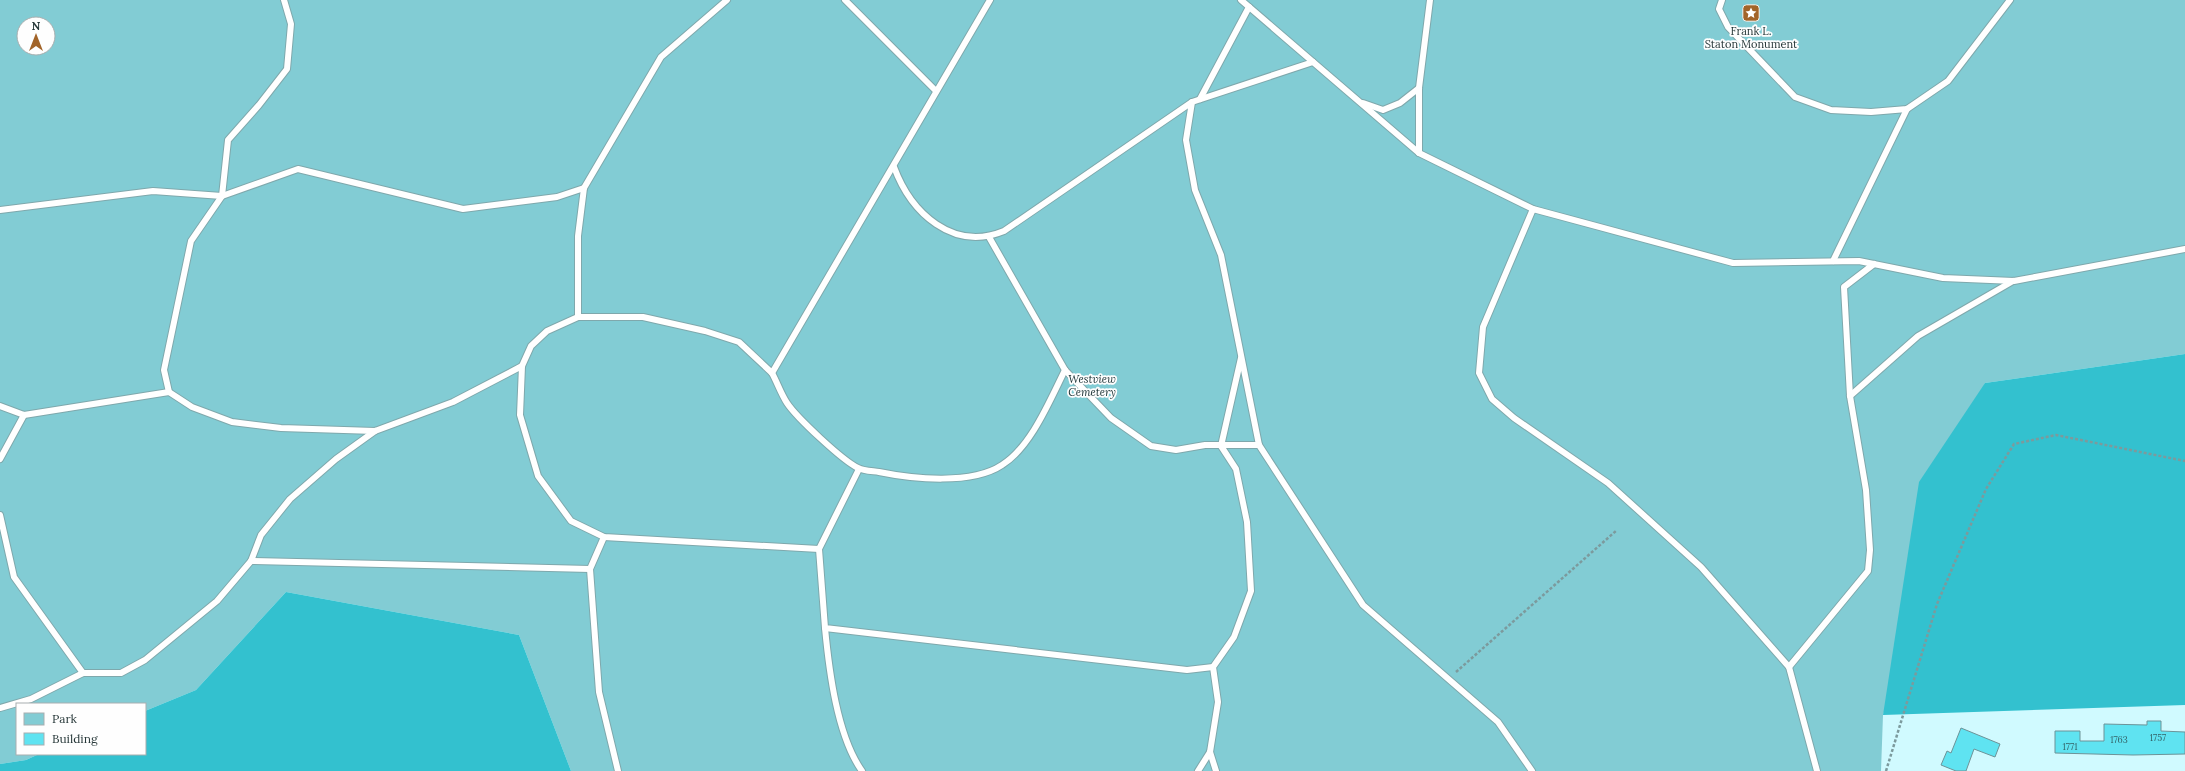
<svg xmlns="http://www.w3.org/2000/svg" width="2185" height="771" font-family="Lora,serif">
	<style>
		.green { fill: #82ccd4; fill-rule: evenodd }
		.forest { fill: #33c1cf }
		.building { fill: #5fe3f1; stroke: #6c9398 }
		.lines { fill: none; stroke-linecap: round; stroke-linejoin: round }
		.lane-casing { stroke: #7fa8ac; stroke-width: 8 }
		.path { stroke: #7c9a9d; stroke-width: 2.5; stroke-dasharray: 3 2; stroke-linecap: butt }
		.lane { stroke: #fff; stroke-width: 6 }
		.labels { text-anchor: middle; stroke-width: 3.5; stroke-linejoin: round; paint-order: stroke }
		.number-label { font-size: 9px; fill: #346266 }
		.poi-label { font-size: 11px; fill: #263738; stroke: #fefefe }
		.park-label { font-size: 11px; font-style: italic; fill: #1b3134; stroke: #fefefe }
	</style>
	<rect width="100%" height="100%" fill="#d0faff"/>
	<path class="green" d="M0,0H2185V354L1985,383L1883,715L1881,771H571L519,635L286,592L196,690L145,711V704H17V754H39L26,760L0,764ZM24,24H48V48H24Z"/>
	<g class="forest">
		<polygon points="2185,354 2185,705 1883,715 1919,482 1985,383"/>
		<polygon points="286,592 519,635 571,771 0,771 0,764 26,760 39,754 145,754 145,711 196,690"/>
	</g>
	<g class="building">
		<polygon points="2147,721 2161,721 2161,731 2185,732 2185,754 2133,755 2055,753 2055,731 2080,731 2080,741 2104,741 2104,724 2147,725"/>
		<polygon points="1961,728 2000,744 1995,757 1974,749 1966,771 1956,771 1941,765 1947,751 1951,753"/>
	</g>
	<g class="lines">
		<defs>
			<g id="lane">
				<polyline points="284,0 291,24 287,69 259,105 228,140 222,196 191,241 164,370 169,392 192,407 232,422 281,428 375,431 453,402 522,366"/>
				<polyline points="727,0 661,57 584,188 578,236 578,317 643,317 705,331 739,342 772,373 990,0"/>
				<polyline points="845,0 936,91"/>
				<polyline points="1241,0 1419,153 1533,209 1733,263 1859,261 1943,278 2014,281 2185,249"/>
				<polyline points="1722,0 1719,9 1728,27 1795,97 1831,110 1871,112 1907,109 1948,81 2010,0"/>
				<polyline points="1200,99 1249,7"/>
				<polyline points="1192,102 1186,140 1195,190 1221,255 1259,445 1363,605 1498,722 1532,771"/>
				<polyline points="1363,103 1383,110 1400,103 1419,88"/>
				<polyline points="1419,153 1419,88 1430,0"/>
				<path d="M894,167C911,213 953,252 1004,231L1192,102L1313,62"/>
				<polyline points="1533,209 1483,327 1479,373 1492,399 1514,418 1608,483 1701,567 1789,667 1817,771"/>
				<polyline points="0,210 153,191 222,196 298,169 463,209 557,197 584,188"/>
				<polyline points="989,237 1065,370 1111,418 1151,446 1176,450 1205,445 1259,445"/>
				<polyline points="1833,261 1907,109"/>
				<polyline points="578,317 547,331 531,346 522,366 520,415 538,476 571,521 604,537 819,549"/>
				<path d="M772,373C777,382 781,394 787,403C797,418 842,460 858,468C864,471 873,471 879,472C913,479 972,485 1002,465C1031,447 1050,400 1065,370"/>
				<polyline points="1850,396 1918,336 2013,281"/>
				<polyline points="0,406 24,415 169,392"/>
				<polyline points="0,459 24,415"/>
				<polyline points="859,469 819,549 825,628 1187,670 1213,667"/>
				<polyline points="0,515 14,577 83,673"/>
				<polyline points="604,537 590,569 599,692 618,771"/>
				<polyline points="251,561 261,535 290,499 336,459 375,431"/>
				<path d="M825,628C829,670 837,736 862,771"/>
				<polyline points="1789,667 1868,571 1870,550 1866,490 1850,396 1844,287 1874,264"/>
				<polyline points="0,708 31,699 83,673 121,673 145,660 217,601 251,561 590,569"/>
				<polyline points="1210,752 1216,771"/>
				<polyline points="1198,771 1210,752 1218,702 1213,667 1234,637 1251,591 1247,522 1236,469 1221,446 1241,358"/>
			</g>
		</defs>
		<use href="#lane" class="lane-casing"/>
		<g class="path">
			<polyline points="1456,672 1617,530"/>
			<polyline points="1886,771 1937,604 1986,489 2014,444 2056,435 2185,461"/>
		</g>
		<use href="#lane" class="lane"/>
	</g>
	<defs>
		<symbol id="sight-square" viewBox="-11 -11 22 22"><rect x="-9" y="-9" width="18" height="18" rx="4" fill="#a26429" stroke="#fefefe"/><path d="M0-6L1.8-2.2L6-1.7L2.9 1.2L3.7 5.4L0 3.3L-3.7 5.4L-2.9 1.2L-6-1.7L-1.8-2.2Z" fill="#fff"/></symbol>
	</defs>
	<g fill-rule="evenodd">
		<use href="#sight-square" x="1741" y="3" width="20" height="20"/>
	</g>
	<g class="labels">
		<g class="number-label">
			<text x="2158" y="741">1757</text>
			<text x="2119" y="743">1763</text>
			<text x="2070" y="750">1771</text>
		</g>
		<g class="poi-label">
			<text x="1751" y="35">Frank L.<tspan x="1751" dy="13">Staton Monument</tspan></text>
		</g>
		<g class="park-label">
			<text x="1092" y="383">Westview<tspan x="1092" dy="13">Cemetery</tspan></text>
		</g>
	</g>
	<rect x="16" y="703" width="130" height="52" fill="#fefefe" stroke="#a8aeaf"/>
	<rect x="24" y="713" width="20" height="12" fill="#82ccd4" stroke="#a8aeaf"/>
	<text x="52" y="723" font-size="12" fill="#263738">Park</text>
	<rect x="24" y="733" width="20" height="12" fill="#5fe3f1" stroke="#a8aeaf"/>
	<text x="52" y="743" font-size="12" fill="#263738">Building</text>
	<g transform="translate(36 36)"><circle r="19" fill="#fefefe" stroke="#a8aeaf"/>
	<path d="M0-3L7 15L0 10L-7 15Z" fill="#a26429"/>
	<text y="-6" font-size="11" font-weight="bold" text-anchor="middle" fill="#263738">N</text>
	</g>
</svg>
